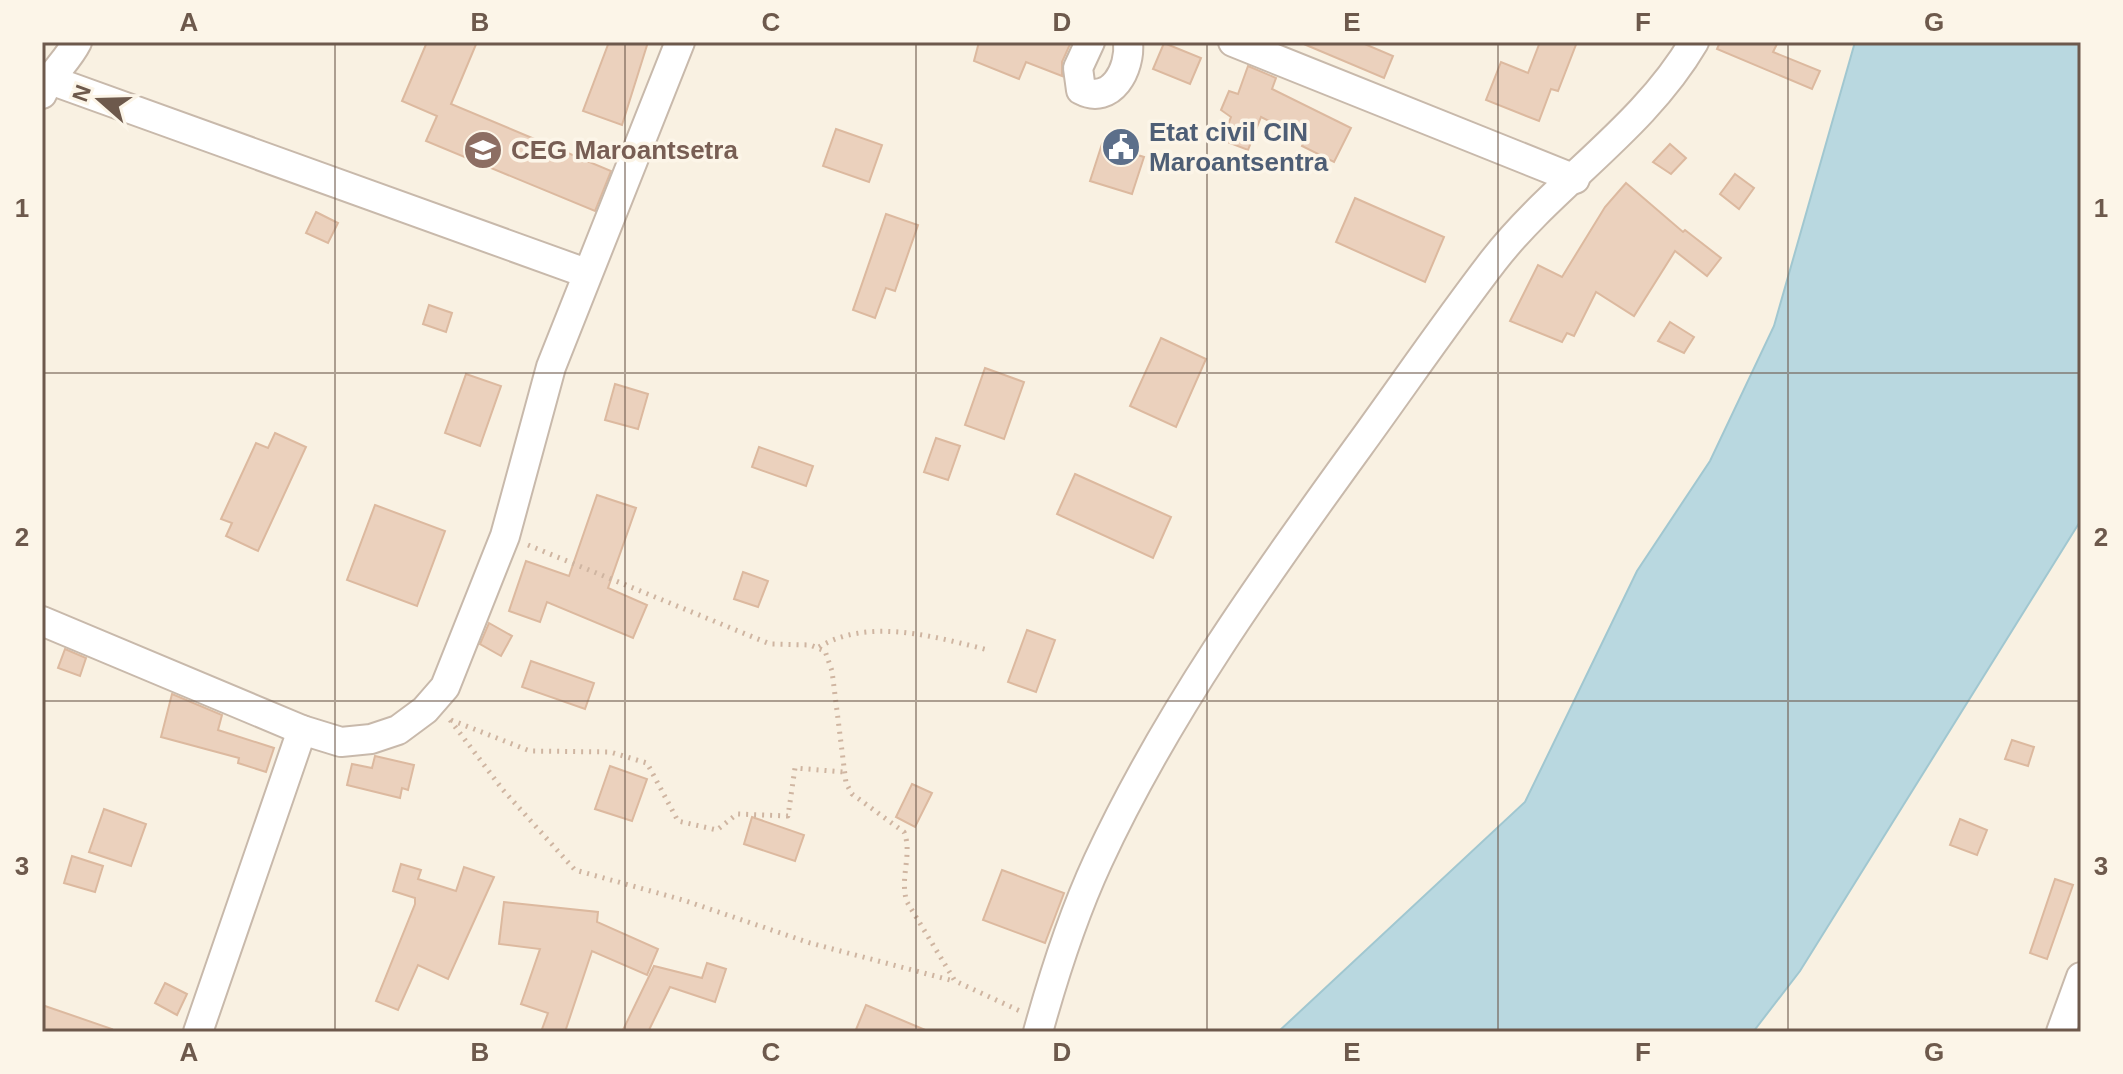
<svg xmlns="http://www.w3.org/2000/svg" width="2123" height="1074" font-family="Arial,sans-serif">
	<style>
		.water { fill: #b9d8e0; stroke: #a1c7d0; stroke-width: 2 }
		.building { fill: #ebd1bd; stroke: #dcb99f; stroke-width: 2 }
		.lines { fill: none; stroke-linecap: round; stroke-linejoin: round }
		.street-casing { stroke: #c8b9ab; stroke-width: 32 }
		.path { stroke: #cfb5a1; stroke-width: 5; stroke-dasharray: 2 6; stroke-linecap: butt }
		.street { stroke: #fff; stroke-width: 28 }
		.grid { fill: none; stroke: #6d594c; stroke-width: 2; stroke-opacity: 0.55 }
		.labels { text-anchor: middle; stroke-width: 7; stroke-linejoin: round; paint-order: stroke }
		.service-label { font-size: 26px; font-weight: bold; fill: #4e5e75; stroke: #fcf5e8; text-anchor: start }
		.education-label { font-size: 26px; font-weight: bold; fill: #785e54; stroke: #fcf5e8; text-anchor: start }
		.neatline { fill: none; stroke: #6d594c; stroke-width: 3 }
		.grid-label { font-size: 26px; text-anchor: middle; font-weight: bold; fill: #6d594c }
	</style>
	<rect width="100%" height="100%" fill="#f9f1e2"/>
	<polygon class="water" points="1855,42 2081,42 2081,520 1800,971 1753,1032 1278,1032 1525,802 1637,571 1710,461 1774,326"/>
	<g class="building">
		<polygon points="427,42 477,42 451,104 611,171 595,211 426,141 437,116 402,101"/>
		<polygon points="609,42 648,42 622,125 583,111"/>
		<polygon points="979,42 1071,42 1062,62 1062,76 1026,62 1019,79 974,61"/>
		<polygon points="1299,42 1360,42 1393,56 1384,78"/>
		<polygon points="1540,42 1577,42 1558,91 1551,89 1539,121 1486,100 1501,62 1528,73"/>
		<polygon points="1720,42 1778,42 1773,52 1820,71 1812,89 1717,49"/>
		<polygon points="1164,43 1201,58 1190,84 1153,69"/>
		<polygon points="1248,66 1276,78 1272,89 1351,128 1334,162 1302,146 1305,139 1261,117 1248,150 1222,140 1231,117 1221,110 1229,91 1238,94"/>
		<polygon points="836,129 882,145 869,182 823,166"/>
		<polygon points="1102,144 1144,157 1132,194 1090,181"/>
		<polygon points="1670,144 1686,158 1671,174 1653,162"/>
		<polygon points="1735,174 1754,188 1739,209 1720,194"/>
		<polygon points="1626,183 1683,232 1685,230 1721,258 1707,276 1675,251 1634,316 1596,292 1574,336 1567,333 1562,342 1510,321 1538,265 1562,277 1605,207"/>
		<polygon points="1355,198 1444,237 1425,282 1336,242"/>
		<polygon points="316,212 338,223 328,243 306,233"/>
		<polygon points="886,214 918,225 895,291 886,288 875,318 853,310"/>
		<polygon points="429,305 452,313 446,332 423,324"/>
		<polygon points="1670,322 1694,337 1684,353 1658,341"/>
		<polygon points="1161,338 1206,359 1176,427 1130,406"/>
		<polygon points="985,368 1024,382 1004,439 965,425"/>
		<polygon points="466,374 501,386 480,446 445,433"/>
		<polygon points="615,384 648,394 638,429 605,420"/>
		<polygon points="275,433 306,447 258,551 226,536 232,523 221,519 256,443 268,448"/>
		<polygon points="936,438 960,446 948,480 924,472"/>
		<polygon points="759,447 813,466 806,486 752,467"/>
		<polygon points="1075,474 1171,517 1153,558 1057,514"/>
		<polygon points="597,495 636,508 608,588 647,605 633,638 547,602 540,622 509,611 526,561 569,576"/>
		<polygon points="375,505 445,531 417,606 347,580"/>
		<polygon points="743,572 768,581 758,607 734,599"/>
		<polygon points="489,623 512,636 501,656 480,644"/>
		<polygon points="1027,630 1055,640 1036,692 1008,682"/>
		<polygon points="65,649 86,658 80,676 58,668"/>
		<polygon points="531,661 594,683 585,709 522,687"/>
		<polygon points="172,694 222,715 218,730 274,748 266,772 238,763 239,758 161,737"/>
		<polygon points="2012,740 2034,747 2028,766 2005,759"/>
		<polygon points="375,756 414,765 408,790 402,788 400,798 347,785 352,764 372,768"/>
		<polygon points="610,766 647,779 632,821 595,809"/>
		<polygon points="912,784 932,793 915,827 896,817"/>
		<polygon points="104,809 146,824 131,866 89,852"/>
		<polygon points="752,817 804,835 795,861 744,844"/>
		<polygon points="1960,819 1987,830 1977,855 1950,845"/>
		<polygon points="72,856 103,866 95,892 64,883"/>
		<polygon points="401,864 421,870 418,879 456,891 464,867 494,877 448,979 418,965 398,1010 376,1001 415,904 415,898 393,891"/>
		<polygon points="1002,870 1064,893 1045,943 983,920"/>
		<polygon points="2055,879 2073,885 2047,959 2030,953"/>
		<polygon points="504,902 598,912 597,922 658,949 647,975 592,951 565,1032 541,1032 548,1013 521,1004 540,949 499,944"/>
		<polygon points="707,963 726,969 715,1002 670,987 648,1032 622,1032 654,966 702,978"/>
		<polygon points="165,983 187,994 177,1015 155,1003"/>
		<polygon points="42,1005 112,1029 111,1032 42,1032"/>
		<polygon points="866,1005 930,1032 855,1032"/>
	</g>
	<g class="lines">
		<defs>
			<g id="street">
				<path d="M1090,42L1078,68L1081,90C1111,106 1131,69 1128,42"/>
				<polyline points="1233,42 1575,179"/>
				<polyline points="42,77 586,273"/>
				<path d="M42,94C50,74 67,62 77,42"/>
				<polyline points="42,621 302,730 341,742 371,739 398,730 425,710 445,687 505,536 551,367 680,42"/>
				<polyline points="198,1032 302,730"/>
				<path d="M1038,1032C1054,974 1073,915 1098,861C1166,714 1264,577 1359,446C1404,384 1447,321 1494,260C1554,183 1643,129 1694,42"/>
				<polyline points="2061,1032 2081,977"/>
			</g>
		</defs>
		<use href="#street" class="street-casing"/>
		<g class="path">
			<path d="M528,545L770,644L810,645L825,651L832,671L846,783L852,794L904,832C913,854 899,878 907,902L955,981L1020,1011"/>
			<path d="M819,647C869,617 936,637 988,650"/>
			<polyline points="450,720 503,790 575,870 683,900 810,943 954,981"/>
			<polyline points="451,720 530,751 610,752 647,763 678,821 717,830 737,814 788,816 795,768 844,772"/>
		</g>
		<use href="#street" class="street"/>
	</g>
	<path class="grid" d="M335,42V1032M625,42V1032M916,42V1032M1207,42V1032M1498,42V1032M1788,42V1032M42,373H2081M42,701H2081"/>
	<defs>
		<symbol id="civic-disc" viewBox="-11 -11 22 22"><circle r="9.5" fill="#5c6f8a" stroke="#fcf5e8"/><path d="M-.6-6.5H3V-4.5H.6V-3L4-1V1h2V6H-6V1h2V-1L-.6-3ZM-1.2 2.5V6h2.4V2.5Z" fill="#fff"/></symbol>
		<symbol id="school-disc" viewBox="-11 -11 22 22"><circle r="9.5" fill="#8d6e63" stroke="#fcf5e8"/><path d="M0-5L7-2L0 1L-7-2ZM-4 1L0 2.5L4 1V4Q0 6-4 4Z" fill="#fff"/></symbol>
	</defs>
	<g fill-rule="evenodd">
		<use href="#civic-disc" x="1099" y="125" width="44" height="44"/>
		<use href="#school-disc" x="461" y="128" width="44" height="44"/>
	</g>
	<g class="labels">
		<g class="service-label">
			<text x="1149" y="141">Etat civil CIN<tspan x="1149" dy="30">Maroantsentra</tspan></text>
		</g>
		<g class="education-label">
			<text x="511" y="159">CEG Maroantsetra</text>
		</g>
	</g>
	<rect width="2123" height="1074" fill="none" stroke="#fcf5e8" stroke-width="88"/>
	<g transform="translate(100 100) rotate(290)" stroke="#fcf5e8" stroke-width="6" paint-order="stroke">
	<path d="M0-6L14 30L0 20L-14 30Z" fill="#6d594c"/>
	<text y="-12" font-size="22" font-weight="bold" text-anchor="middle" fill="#6d594c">N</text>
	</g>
	<rect x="44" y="44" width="2035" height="986" class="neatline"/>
	<g class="grid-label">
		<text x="189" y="31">A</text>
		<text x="480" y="31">B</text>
		<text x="771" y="31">C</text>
		<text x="1062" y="31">D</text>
		<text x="1352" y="31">E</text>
		<text x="1643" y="31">F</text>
		<text x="1934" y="31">G</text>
		<text x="22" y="217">1</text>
		<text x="2101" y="217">1</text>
		<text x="22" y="546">2</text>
		<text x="2101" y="546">2</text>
		<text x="22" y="875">3</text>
		<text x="2101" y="875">3</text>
		<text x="189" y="1061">A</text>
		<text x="480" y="1061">B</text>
		<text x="771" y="1061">C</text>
		<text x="1062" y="1061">D</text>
		<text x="1352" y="1061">E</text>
		<text x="1643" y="1061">F</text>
		<text x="1934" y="1061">G</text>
	</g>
</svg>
